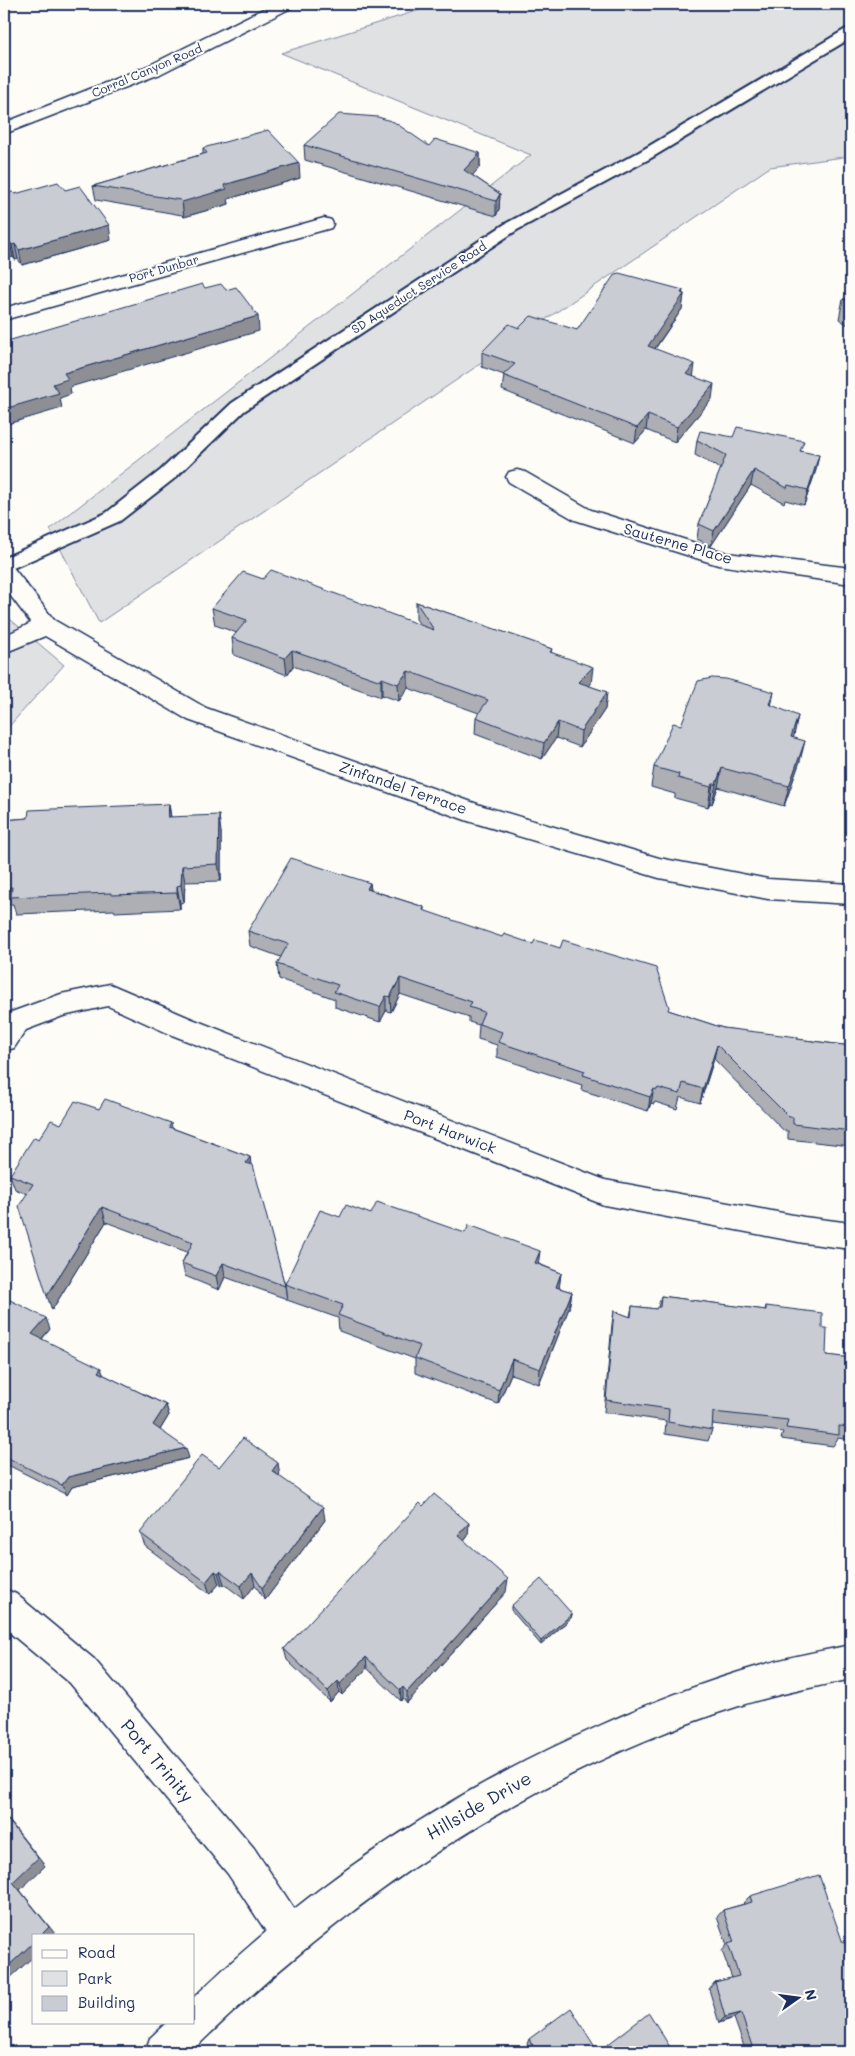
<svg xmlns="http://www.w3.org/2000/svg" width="855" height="2056" font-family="Mali,sans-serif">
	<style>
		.green { fill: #e0e1e3; stroke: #7e88a0 }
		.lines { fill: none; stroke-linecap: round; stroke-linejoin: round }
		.service-casing { stroke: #1b2f5e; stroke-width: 4 }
		.minor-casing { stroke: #1b2f5e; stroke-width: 3 }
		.tertiary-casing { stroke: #1b2f5e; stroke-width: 3 }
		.secondary-casing { stroke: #1b2f5e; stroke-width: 3 }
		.service { fill: #fdfcf7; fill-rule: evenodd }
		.minor { fill: #fdfcf7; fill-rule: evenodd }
		.tertiary { fill: #fdfcf7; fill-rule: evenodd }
		.secondary { fill: #fdfcf7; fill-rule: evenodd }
		.wall { fill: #adafb5; stroke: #1b2f5e }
		.shaded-wall { fill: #8d8f94; stroke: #1b2f5e }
		.building { fill: #c9ccd3; stroke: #1b2f5e }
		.labels { text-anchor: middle; stroke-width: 4; stroke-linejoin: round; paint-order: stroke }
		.far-street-label { font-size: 12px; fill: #1b2f5e; stroke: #fdfcf7 }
		.street-label { font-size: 15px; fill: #1b2f5e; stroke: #fdfcf7 }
		.near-street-label { font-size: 18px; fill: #1b2f5e; stroke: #fdfcf7 }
	</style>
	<rect width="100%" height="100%" fill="#fdfcf7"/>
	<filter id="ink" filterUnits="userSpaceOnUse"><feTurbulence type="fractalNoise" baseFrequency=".02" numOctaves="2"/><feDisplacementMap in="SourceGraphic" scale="10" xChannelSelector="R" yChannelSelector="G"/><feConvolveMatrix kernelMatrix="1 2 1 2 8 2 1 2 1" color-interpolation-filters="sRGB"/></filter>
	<g filter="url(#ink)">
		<g class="green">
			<polygon points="439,4 851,4 851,156 770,167 99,623 50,529 531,155 281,53"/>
			<polygon points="4,614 64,665 4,732"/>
		</g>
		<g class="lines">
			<defs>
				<polygon id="service" points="851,28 851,38 651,158 517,230 244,411 175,478 120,521 4,572 4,558 106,513 161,470 232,403 505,224 639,152 846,29"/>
				<g id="minor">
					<polygon points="324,218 331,220 333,224 331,228 4,320 4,308"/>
					<polygon points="517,470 525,472 591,510 727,553 851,568 851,584 718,565 575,520 509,482 506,477 509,472"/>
					<polygon points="4,563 12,566 54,620 206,708 483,806 659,858 768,879 851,884 851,904 768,899 659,878 468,821 188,720 45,636 4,653 4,636 31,623 4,587"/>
					<polygon points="110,984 192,1019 605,1180 804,1217 851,1223 851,1249 804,1243 604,1205 172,1035 108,1006 63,1016 26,1030 14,1048 4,1051 4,1018 6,1014 61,994"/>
					<polygon points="4,1589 16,1594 94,1659 254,1848 303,1922 309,1935 303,1948 290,1954 277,1948 228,1874 70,1683 4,1628"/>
				</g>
				<path id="tertiary" d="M851,1645V1679C815,1687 778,1694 742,1705C531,1772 348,1898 191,2052H145L150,2038L167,2022H194V1997C311,1883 450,1792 599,1726C652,1702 706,1681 762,1665C791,1656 821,1651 851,1645Z"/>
				<polygon id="secondary" points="273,4 293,4 291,8 160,74 4,134 4,123 148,66"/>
			</defs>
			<use href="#service" class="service-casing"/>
			<use href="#minor" class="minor-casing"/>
			<use href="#tertiary" class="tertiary-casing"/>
			<use href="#secondary" class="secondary-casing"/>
			<use href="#service" class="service"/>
			<use href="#minor" class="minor"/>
			<use href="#tertiary" class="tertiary"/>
			<use href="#secondary" class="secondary"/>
		</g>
		<g class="wall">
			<polygon points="304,145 429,146 480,153 480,167 472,175 500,194 499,209 496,216 305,160"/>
			<polygon points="203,148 300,178 228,199 229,204 184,217 182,215 96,200 93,186 203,154"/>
			<polygon points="65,190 111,240 22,265 18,259 15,260 13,257 4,259 15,194"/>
			<polygon points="682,293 684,294 682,309 655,349 693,376 712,399 675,442 646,430 635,443 502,390 504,375 482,367 482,352 577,330"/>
			<polygon points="843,299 851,299 851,327 839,319"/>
			<polygon points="697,440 802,451 816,470 804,505 785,500 784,503 751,485 711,546 697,539 699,524 721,469 695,455"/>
			<polygon points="263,579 420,625 416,619 416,602 552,649 551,652 591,684 589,686 607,692 605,709 580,747 556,738 542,759 475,734 476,717 479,713 408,688 399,701 382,695 381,697 293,666 287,675 234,655 232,638 237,633 215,625 212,608"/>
			<polygon points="771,705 793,738 800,761 784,806 718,787 712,804 710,803 708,807 675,798 675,794 651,787 654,767 681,725"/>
			<polygon points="169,804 171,817 221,832 221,881 185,882 184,902 180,903 180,909 115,912 114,910 16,914 13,904 4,905 4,820 28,818"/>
			<polygon points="370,883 371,890 424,907 424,911 668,1010 723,1028 797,1039 851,1046 851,1146 788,1139 788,1131 784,1131 714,1059 700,1103 680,1097 677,1109 655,1102 654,1104 651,1103 648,1111 581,1090 582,1085 497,1057 497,1045 478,1039 479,1025 469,1022 469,1017 400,994 391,1012 386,1011 380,1022 335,1007 335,999 279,979 277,964 281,957 250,946 248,931"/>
			<polygon points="99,1109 171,1123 172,1128 250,1157 251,1164 285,1286 287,1299 225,1277 219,1290 185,1276 182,1263 187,1252 106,1222 52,1310 27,1194 15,1189 10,1175 61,1124"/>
			<polygon points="371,1214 539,1264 561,1273 559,1288 572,1292 569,1308 539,1384 511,1374 498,1404 415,1373 415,1359 339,1331 338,1318 287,1300 285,1284 340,1217"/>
			<polygon points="661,1296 765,1310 766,1306 822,1328 826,1355 851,1358 851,1440 838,1438 833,1446 781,1439 783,1432 712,1424 712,1430 708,1441 665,1434 666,1421 604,1412 612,1324 614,1311 630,1317 632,1306 656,1309 658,1307"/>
			<polygon points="4,1297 50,1329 42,1339 104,1375 166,1405 169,1415 160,1430 189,1458 72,1487 67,1495 4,1463"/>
			<polygon points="219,1467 280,1477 325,1520 265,1600 255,1585 244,1599 224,1584 222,1586 219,1584 210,1594 145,1546 140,1533"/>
			<polygon points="423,1506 468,1536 464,1541 506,1592 407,1703 403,1698 401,1701 367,1668 342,1695 339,1692 330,1702 287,1660 284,1649"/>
			<polygon points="511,1606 572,1614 571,1618 541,1645 511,1610"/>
			<polygon points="750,1896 851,2052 746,2052 734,2018 719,2023 709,1989 715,1982 732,1978 722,1951 727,1945 717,1917 723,1910 744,1904 743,1903"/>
			<polygon points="529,2039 598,2052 673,2052 532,2052 527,2044"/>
		</g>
		<g class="shaded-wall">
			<polygon points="480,153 480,167 464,185 464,170"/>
			<polygon points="299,163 300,178 228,199 229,204 184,217 182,202 224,185"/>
			<polygon points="500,194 499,209 496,216 496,201"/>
			<polygon points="109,225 111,240 22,265 19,250"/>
			<polygon points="10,242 13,257 4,259 4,243"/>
			<polygon points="15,244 18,259 15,260 12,245"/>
			<polygon points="683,290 682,297 684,294 682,309 646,361 648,346"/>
			<polygon points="258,316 259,331 70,387 71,394 60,398 62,408 4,425 4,409 53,384 64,373"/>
			<polygon points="695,364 693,379 686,374"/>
			<polygon points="714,384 712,399 675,442 677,427"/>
			<polygon points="648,415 646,430 635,443 637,428"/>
			<polygon points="819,455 816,470 804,505 808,490"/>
			<polygon points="754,470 751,485 711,546 714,531"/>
			<polygon points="292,650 293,666 287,675 285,658"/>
			<polygon points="593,667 591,684 577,699 578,682"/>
			<polygon points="408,671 408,688 399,701 398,684"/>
			<polygon points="382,678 382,695 381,697 381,681"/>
			<polygon points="607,692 605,709 580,747 581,731"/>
			<polygon points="774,692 770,712 769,704"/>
			<polygon points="798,716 794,736 786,757 791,737"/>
			<polygon points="558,722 556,738 542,759 544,743"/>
			<polygon points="805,741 800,761 784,806 789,786"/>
			<polygon points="722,768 718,787 712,804 716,784"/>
			<polygon points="713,784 710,803 708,807 711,787"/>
			<polygon points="169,804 171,821 168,817"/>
			<polygon points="219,815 221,832 221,881 218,864"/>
			<polygon points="182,866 185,882 184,902 181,885"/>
			<polygon points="370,883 371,899 367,889"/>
			<polygon points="177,886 180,903 180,909 177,893"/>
			<polygon points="400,978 400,994 391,1012 390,997"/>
			<polygon points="386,996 386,1011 380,1022 380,1007"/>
			<polygon points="717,1045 714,1059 700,1103 703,1089"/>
			<polygon points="654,1089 651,1103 648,1111 650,1097"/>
			<polygon points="250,1157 252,1171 246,1163"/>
			<polygon points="102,1207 106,1222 52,1310 47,1296"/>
			<polygon points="540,1251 538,1267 535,1263"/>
			<polygon points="223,1263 225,1277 219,1290 216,1276"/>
			<polygon points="561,1273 559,1289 556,1287"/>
			<polygon points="572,1292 569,1308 539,1384 540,1369"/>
			<polygon points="46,1318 50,1329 36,1345 32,1334"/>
			<polygon points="512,1359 511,1374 498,1404 499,1390"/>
			<polygon points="101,1368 105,1379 98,1372"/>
			<polygon points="166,1405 169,1415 156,1436 153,1425"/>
			<polygon points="186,1448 189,1458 72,1487 67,1495 62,1485 68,1477"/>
			<polygon points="278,1463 280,1477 272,1471"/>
			<polygon points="323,1507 325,1520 265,1600 262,1588"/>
			<polygon points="469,1523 468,1536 458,1548 458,1535"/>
			<polygon points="215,1571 219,1584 210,1594 206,1582"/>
			<polygon points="220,1571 224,1584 222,1586 218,1573"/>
			<polygon points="252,1573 255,1585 244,1599 241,1586"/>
			<polygon points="508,1579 506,1592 407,1703 407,1692"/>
			<polygon points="572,1614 571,1618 541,1645 541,1641"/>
			<polygon points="366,1657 367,1668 342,1695 340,1684"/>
			<polygon points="338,1681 339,1692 330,1702 328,1691"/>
			<polygon points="403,1687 403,1698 401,1701 400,1690"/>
			<polygon points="4,1814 45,1866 20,1890 56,1935 41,1935 13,1882"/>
			<polygon points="34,1942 34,1956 9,1979 5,2015 4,2016 4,1970"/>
			<polygon points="741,2013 734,2018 719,2023 725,2017"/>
		</g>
		<g class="building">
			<polygon points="339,114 378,117 394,122 429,146 435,139 480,153 464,170 500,194 496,201 304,145"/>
			<polygon points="268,130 299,163 224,185 227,189 182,202 180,200 93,186 207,153 203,148"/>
			<polygon points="58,182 65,190 80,186 109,225 19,250 15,244 12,245 10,242 4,243 4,194 13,192 15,194"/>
			<polygon points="619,273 683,290 681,293 684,294 648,346 695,364 686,374 714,384 677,427 648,415 637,428 503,375 515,364 482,352 509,324 519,328 531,316 577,330 615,274"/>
			<polygon points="202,284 205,288 221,284 226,290 236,287 258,316 64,373 68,379 53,384 59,393 4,409 4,342"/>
			<polygon points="843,299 851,299 851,304"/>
			<polygon points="737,427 804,441 800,451 819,455 808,490 788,485 787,488 754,470 714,531 699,524 726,455 697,440 700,431 733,437"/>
			<polygon points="271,570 434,630 416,602 530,641 552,649 550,652 593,667 578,682 607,692 581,731 558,722 544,743 476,717 488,700 408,671 398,684 382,678 381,681 292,650 285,658 232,638 247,620 212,608 243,572 263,579"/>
			<polygon points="712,678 726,679 774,692 769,704 798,716 791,737 805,741 789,786 722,768 716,784 713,784 711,787 678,778 679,774 654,767 673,723 681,725 698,681"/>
			<polygon points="169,804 168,817 219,815 218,864 182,866 181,885 177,886 177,893 111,895 111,893 11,897 12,887 4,888 4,820 28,818 29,810"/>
			<polygon points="291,858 370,883 367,889 424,907 423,910 502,937 504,934 533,944 535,940 560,948 563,940 656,968 669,1007 668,1010 723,1028 798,1037 797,1039 851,1046 851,1131 793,1124 793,1117 789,1117 717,1045 703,1089 683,1083 680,1094 658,1088 657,1090 654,1089 650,1097 583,1075 585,1071 498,1042 502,1032 479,1024 484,1012 469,1007 472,1002 400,978 390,997 386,996 380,1007 334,992 338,985 277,964 288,944 248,931"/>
			<polygon points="105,1099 171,1123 169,1127 250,1157 246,1163 253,1165 285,1286 223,1263 216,1276 182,1263 193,1242 102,1207 47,1296 19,1206 33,1184 10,1175 34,1137 39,1139 51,1120 61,1124 75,1101 99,1109"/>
			<polygon points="377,1202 465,1233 469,1225 540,1251 535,1263 561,1273 556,1287 572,1292 540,1369 512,1359 499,1390 415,1358 420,1346 338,1315 343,1305 285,1284 320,1210 340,1217 346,1205 371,1214"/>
			<polygon points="661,1296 766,1310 766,1306 822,1313 822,1328 827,1328 826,1355 851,1358 851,1427 839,1426 839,1435 786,1428 788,1420 713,1412 712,1430 668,1422 669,1409 606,1400 614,1311 631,1317 632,1306 656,1309 657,1307 660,1307"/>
			<polygon points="4,1297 46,1318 32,1334 101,1368 98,1372 166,1405 153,1425 186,1448 68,1477 62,1485 4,1456"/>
			<polygon points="243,1438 278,1463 272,1471 323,1507 262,1588 252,1573 241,1586 220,1571 218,1573 215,1571 206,1582 140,1533 202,1455 219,1467"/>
			<polygon points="434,1494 469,1523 458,1535 508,1579 407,1692 403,1687 400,1690 366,1657 340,1684 338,1681 328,1691 284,1649 420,1503 423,1506"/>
			<polygon points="541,1579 572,1614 541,1641 511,1606"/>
			<polygon points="4,1815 38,1858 13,1882 49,1927 41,1935 34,1935 34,1942 4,1970"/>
			<polygon points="819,1875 843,1943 851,1942 851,2052 754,2052 741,2013 725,2017 715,1982 739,1976 728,1944 734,1942 723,1910 752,1902 750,1896"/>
			<polygon points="571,2008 598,2052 649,2013 673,2052 537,2052 529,2039"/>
		</g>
	</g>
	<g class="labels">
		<g class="far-street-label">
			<text transform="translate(147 71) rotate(-23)" y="4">Corral Canyon Road</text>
			<text transform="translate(164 269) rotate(-16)" y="4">Port Dunbar</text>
			<text transform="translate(419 288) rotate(-33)" y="4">SD Aqueduct Service Road</text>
		</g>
		<g class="street-label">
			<text transform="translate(678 544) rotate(16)" y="5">Sauterne Place</text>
			<text transform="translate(403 788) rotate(19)" y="5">Zinfandel Terrace</text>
			<text transform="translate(450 1132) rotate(21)" y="5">Port Harwick</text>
		</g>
		<g class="near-street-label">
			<text transform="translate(157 1761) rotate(50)" y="6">Port Trinity</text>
			<text transform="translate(479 1806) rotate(-30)" y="6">Hillside Drive</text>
		</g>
	</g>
	<rect width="855" height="2056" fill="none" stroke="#fdfcf7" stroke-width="20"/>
	<rect x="10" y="10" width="835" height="2036" fill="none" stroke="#1b2f5e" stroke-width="2" filter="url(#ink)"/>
	<rect x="32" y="1934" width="162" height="90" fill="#fdfcf7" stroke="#a3aaba"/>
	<rect x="42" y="1950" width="25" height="8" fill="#fdfcf7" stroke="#a3aaba"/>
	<text x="78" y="1958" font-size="15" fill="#1b2f5e">Road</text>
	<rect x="42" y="1971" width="25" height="15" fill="#e0e1e3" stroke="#a3aaba"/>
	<text x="78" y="1984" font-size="15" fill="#1b2f5e">Park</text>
	<rect x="42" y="1996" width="25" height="15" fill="#c9ccd3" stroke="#a3aaba"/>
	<text x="78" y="2008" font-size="15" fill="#1b2f5e">Building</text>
	<g transform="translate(798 1998) rotate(76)" stroke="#fdfcf7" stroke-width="4" paint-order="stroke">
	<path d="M0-4L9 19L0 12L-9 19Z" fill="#1b2f5e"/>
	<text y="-8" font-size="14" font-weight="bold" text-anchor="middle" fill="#1b2f5e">N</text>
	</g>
</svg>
